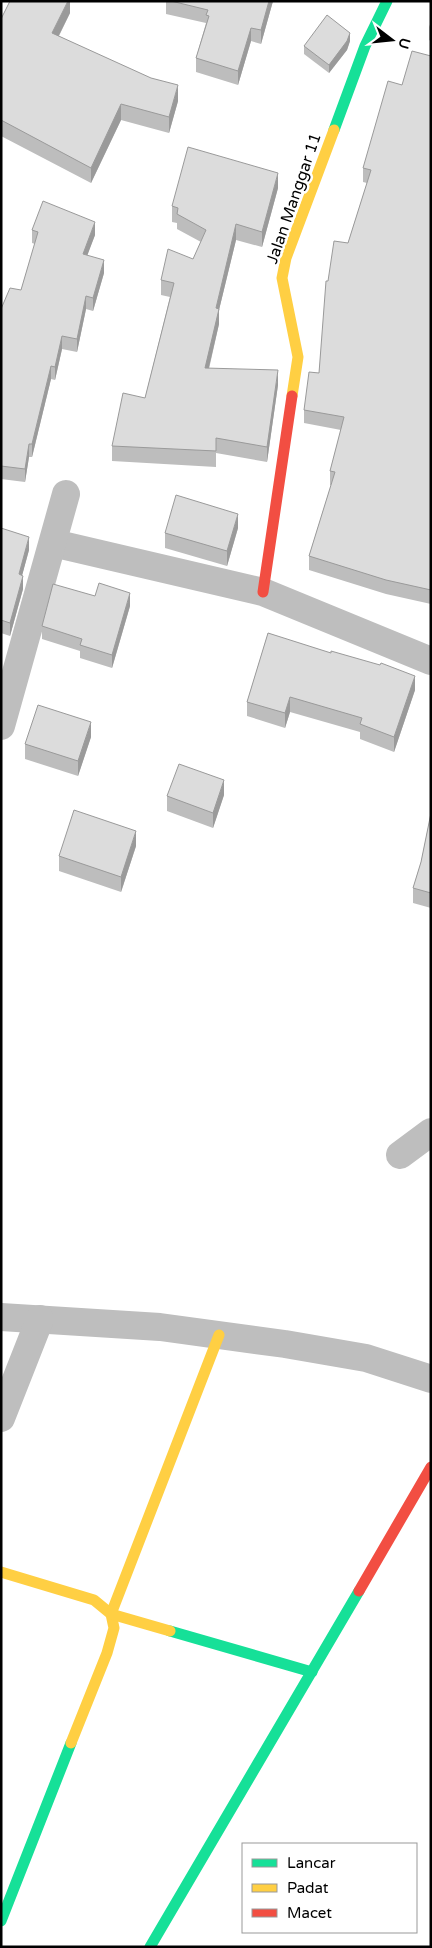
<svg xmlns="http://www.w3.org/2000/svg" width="432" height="1948" font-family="'Varela Round',sans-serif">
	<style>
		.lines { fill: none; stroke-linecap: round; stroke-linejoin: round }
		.street { stroke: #bebebe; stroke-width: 28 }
		.fast { stroke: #16e098; stroke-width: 11 }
		.slow { stroke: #ffcf43; stroke-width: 11 }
		.jam { stroke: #f24e42; stroke-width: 11 }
		.wall { fill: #bdbdbd }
		.shaded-wall { fill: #9a9a9a }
		.building { fill: #dcdcdc; stroke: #9a9a9a }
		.labels { text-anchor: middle; stroke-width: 5; stroke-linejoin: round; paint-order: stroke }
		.street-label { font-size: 16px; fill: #000; stroke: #fff }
	</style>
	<rect width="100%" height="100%" fill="#fff"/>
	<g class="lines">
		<g class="street">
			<polyline points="53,543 263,592 431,661"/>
			<polyline points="1,726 66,494"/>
			<polyline points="400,1155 431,1132"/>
			<polyline points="1,1317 160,1327 285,1344 366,1358 431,1379"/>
			<polyline points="1,1418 40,1319"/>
		</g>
		<g class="fast">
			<polyline points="334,130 365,46 387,1"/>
			<polyline points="170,1631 312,1672"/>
			<polyline points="1,1921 71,1743"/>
			<polyline points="150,1947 359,1591"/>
		</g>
		<g class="slow">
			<polyline points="292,396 298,357 282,278 286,258 334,130"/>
			<polyline points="1,1572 94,1600 111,1614 114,1628 107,1653 71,1743"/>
			<polyline points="170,1631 111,1614 219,1335"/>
		</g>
		<g class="jam">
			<polyline points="263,592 292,396"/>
			<polyline points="359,1591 431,1467"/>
		</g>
	</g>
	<g class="wall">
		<polygon points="70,1 70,13 59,36 178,101 169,133 121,120 91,183 1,136 1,19"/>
		<polygon points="166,1 273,1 261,44 251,41 238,85 196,72 196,58 206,23 166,14"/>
		<polygon points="431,22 431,41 429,40 429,27"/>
		<polygon points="350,41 347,50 329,73 304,54 304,46"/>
		<polygon points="431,56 431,604 386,594 309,570 309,556 331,485 330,485 330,471 341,430 304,423 304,410 319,373 328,281 348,243 367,183 363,182 363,168 402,85"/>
		<polygon points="278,188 262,247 236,240 219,310 219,324 209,369 278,385 267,462 216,453 216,467 112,461 112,446 145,398 170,297 161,295 161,280 193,259 201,242 177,229 177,223 172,222 172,206"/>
		<polygon points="32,230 95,235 87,255 104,273 93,311 86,309 77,352 62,349 55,380 51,379 32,457 29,457 25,482 1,479 1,309 21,290 35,244 32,243"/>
		<polygon points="1,528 29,550 22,575 23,589 10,636 1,633"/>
		<polygon points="238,528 227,566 165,548 165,533"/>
		<polygon points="95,596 130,606 112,668 80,658 80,651 42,639 42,626"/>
		<polygon points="268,633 415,690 394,752 360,739 360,732 290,712 285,728 247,716 247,702"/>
		<polygon points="91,737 78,776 25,759 25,744"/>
		<polygon points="224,795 213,828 167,811 167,796"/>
		<polygon points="431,813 431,908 413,903 413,888 421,862"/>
		<polygon points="136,846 121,892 59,871 59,856"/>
	</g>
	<g class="shaded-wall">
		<polygon points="68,1 70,1 70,13 52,49 52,33"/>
		<polygon points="269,1 273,1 261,44 261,30"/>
		<polygon points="251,28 251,41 238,85 238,71"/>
		<polygon points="350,33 350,41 347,50 329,73 329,65"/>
		<polygon points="178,85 178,101 169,133 169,117"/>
		<polygon points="121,104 121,120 91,183 91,168"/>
		<polygon points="278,173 278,188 262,247 262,232"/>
		<polygon points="95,222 95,235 83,267 83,254"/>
		<polygon points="236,224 236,240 219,310 219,324 205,384 205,368 216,308"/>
		<polygon points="104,260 104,273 93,311 93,298"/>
		<polygon points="86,296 86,309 77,352 77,339"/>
		<polygon points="62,336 62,349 55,380 55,367"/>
		<polygon points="51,366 51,379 32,457 32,444"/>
		<polygon points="278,370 278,385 267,462 267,447"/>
		<polygon points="29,444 29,457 25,482 25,469"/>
		<polygon points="238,514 238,528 227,566 227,551"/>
		<polygon points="29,537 29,550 19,587 19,574"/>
		<polygon points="23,576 23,589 10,636 10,623"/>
		<polygon points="130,593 130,606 112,668 112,655"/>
		<polygon points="415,676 415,690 394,752 394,737"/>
		<polygon points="290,697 290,712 285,728 285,713"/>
		<polygon points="91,722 91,737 78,776 78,761"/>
		<polygon points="224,780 224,795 213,828 213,813"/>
		<polygon points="136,831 136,846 121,892 121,877"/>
	</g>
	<g class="building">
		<polygon points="10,1 68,1 52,33 151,78 178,85 169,117 121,104 91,168 1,120 1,19"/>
		<polygon points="171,1 269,1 261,30 251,28 238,71 196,58 209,16 206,15 208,10"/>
		<polygon points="327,15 350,33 347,41 329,65 304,46"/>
		<polygon points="412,51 431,56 431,590 386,580 309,556 335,472 330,471 344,417 304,410 309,372 319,373 326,281 328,281 334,241 348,243 371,170 363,168 388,81 402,85"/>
		<polygon points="188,147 278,173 262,232 236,224 216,308 219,309 205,368 278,370 267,447 216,438 216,451 112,446 123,393 145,398 174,283 161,280 168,249 193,259 206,230 177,214 178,208 172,206"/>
		<polygon points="43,201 95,222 83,254 104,260 93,298 86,296 77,339 62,336 55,367 51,366 32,444 29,444 25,469 1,466 1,309 10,288 21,290 38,232 32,230"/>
		<polygon points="176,495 238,514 227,551 165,533"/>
		<polygon points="1,528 29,537 19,574 23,576 10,623 1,620"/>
		<polygon points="99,583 130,593 112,655 80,645 82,639 42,626 53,584 95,596"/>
		<polygon points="268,633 331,653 331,651 380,665 381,663 415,676 394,737 360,724 362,718 290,697 285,713 247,702"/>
		<polygon points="38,705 91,722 78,761 25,744"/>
		<polygon points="179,764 224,780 213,813 167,796"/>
		<polygon points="74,810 136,831 121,877 59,856"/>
		<polygon points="431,813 431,893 413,888 421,862"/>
	</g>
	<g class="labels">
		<g class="street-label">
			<text transform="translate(293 198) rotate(-71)" y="6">Jalan Manggar 11</text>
		</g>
	</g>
	<rect width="432" height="1948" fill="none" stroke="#000000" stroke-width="5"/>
	<rect x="242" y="1843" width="175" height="90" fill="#ffffff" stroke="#999999"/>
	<rect x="252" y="1859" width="25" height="8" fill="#16e098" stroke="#999999"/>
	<text x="287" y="1868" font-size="15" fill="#000000">Lancar</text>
	<rect x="252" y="1884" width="25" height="8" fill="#ffcf43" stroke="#999999"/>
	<text x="287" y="1893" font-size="15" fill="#000000">Padat</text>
	<rect x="252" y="1909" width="25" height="8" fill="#f24e42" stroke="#999999"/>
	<text x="287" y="1918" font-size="15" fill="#000000">Macet</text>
	<g transform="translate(392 40) rotate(106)" stroke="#ffffff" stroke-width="4" paint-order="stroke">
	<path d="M0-4L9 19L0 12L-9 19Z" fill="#000000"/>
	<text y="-8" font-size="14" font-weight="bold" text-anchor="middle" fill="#000000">U</text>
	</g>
</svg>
